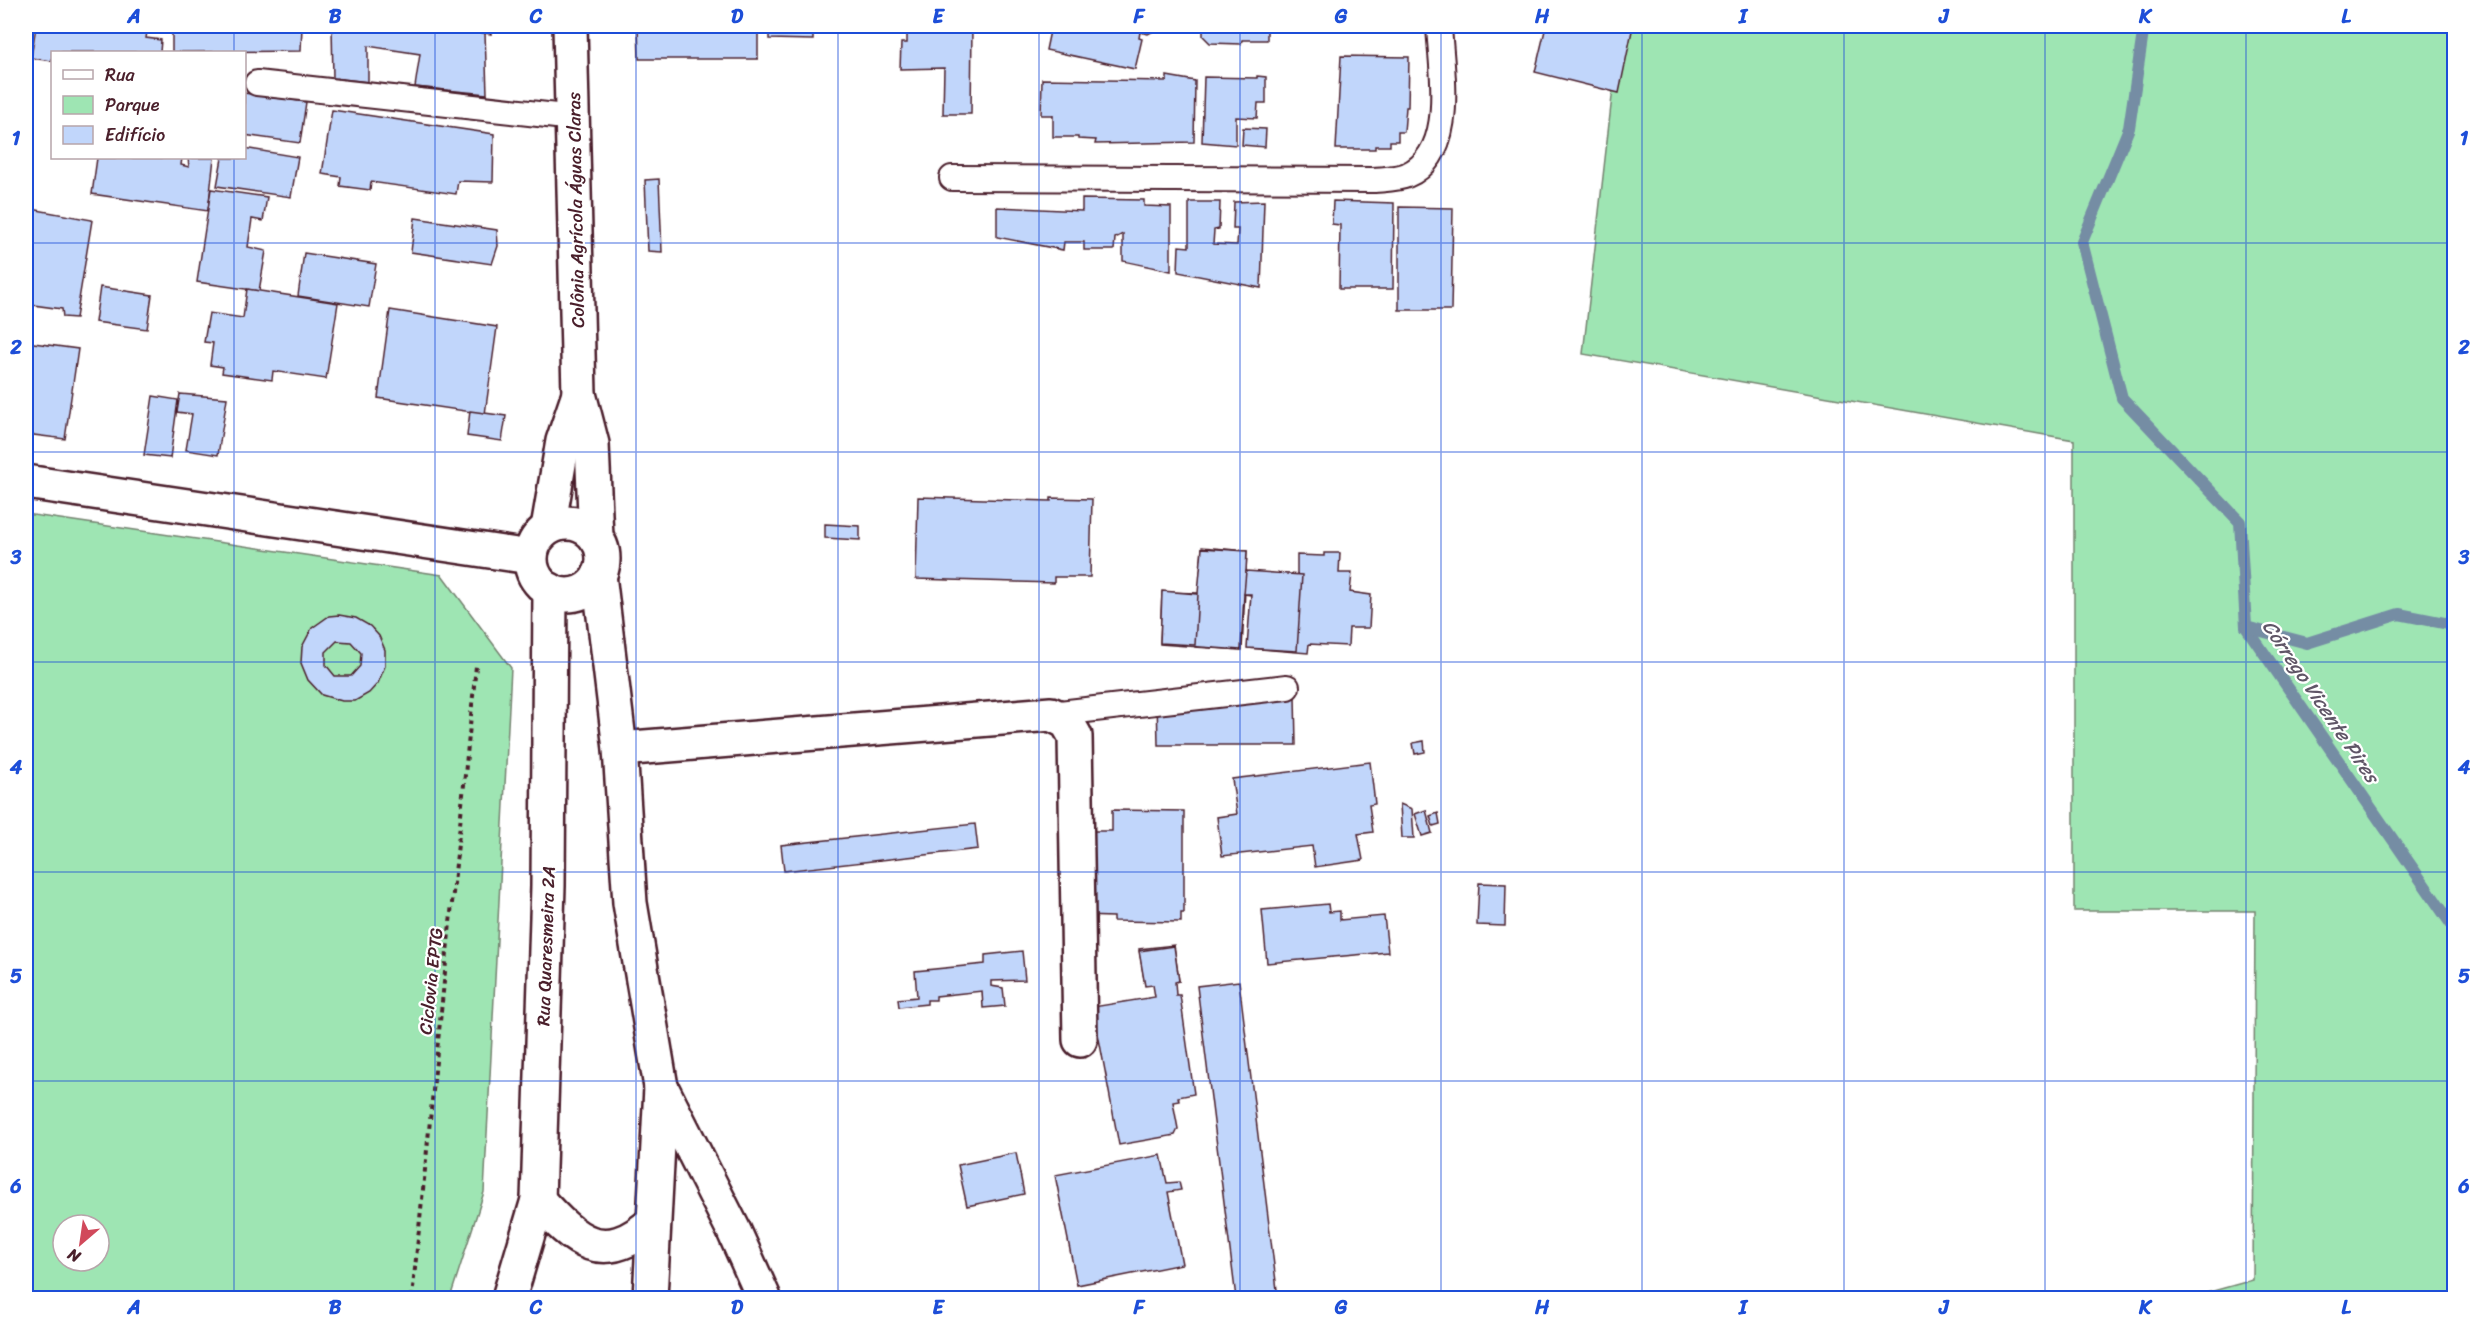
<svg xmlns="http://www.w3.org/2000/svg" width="2480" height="1324" font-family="Sriracha,sans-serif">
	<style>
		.green { fill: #9ee5b3; stroke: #74826f; stroke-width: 1.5; fill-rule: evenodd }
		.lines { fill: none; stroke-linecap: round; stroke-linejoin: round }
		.stream { stroke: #758da4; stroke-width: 12 }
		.building { fill: #c1d6fb; stroke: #4a1f2b; stroke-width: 1.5; fill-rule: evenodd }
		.service-casing { stroke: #4a1f2b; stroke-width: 28 }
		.minor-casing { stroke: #4a1f2b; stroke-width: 38 }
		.secondary-casing { stroke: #4a1f2b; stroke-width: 38 }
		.path { stroke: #4a1f2b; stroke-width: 4; stroke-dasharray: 4.5 4.5; stroke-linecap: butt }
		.service { stroke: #fff; stroke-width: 24 }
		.minor { stroke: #fff; stroke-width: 33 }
		.secondary { stroke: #fff; stroke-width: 33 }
		.grid { fill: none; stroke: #1d4ed8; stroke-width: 1.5; stroke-opacity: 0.55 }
		.labels { text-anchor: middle; stroke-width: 4.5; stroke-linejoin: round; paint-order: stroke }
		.street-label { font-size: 18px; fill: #4a1f2b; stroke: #fff }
		.water-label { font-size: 20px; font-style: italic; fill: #605667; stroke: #fff }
		.neatline { fill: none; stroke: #1d4ed8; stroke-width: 2 }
		.grid-label { font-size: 20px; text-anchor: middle; font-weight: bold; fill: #1d4ed8 }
	</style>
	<rect width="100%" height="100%" fill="#fff"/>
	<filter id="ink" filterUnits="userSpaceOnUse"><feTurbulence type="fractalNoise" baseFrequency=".0167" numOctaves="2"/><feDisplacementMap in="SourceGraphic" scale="12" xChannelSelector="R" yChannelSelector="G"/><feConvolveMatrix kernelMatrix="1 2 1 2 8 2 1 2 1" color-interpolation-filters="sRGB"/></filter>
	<g filter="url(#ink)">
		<g class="green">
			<polygon points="1620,26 2454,26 2454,1298 2188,1298 2253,1280 2255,911 2074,911 2074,440 1583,354"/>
			<path d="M26,514L442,575L511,668L484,1192L450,1298H26ZM63,1225H99V1261H63Z"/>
		</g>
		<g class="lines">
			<g class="stream">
				<polyline points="2144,26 2129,128 2082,242 2122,398 2240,522 2246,627 2454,928"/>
				<polyline points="2246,627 2307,643 2399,614 2454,625"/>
			</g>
		</g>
		<g class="building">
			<polygon points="36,26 148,26 146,38 161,40 160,52 52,52 52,61 31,58"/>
			<polygon points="172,26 302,26 301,51 172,52"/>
			<polygon points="332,26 435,26 485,33 487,94 415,87 420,54 368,46 368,82 333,78"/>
			<polygon points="435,26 491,26 491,34 485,33"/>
			<polygon points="638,26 758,26 758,59 639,59"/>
			<polygon points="769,26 813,26 813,40 769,39"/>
			<polygon points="907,26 972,26 971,114 943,114 944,68 900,69 901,43 907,43"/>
			<polygon points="1051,26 1163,26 1148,34 1140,32 1139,38 1142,39 1135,69 1046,50"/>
			<polygon points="1203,26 1267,26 1267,40 1242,40 1241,44 1210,43 1203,36"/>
			<polygon points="1546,26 1633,26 1619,93 1535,72"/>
			<polygon points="1341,56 1409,57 1408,107 1406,107 1404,132 1398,132 1398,141 1390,141 1390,146 1375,146 1375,149 1336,149"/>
			<polygon points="1167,76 1195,81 1194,142 1095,144 1096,140 1078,139 1078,137 1053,137 1053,115 1041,115 1042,79 1167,81"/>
			<polygon points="1257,76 1266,77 1266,103 1258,103 1257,118 1236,117 1236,145 1202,142 1204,77 1257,78"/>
			<polygon points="244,93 306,102 300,143 244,135"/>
			<polygon points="332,110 494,134 493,182 458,181 456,194 371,182 370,190 340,186 341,177 322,174"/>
			<polygon points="1243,128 1266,129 1265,147 1242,145"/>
			<polygon points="244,148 298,157 291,197 217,186 222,158 244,158"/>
			<polygon points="97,158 182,158 181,165 189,167 188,158 214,158 208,211 92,194"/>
			<polygon points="659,179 662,252 648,251 645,180"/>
			<polygon points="211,189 267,197 263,221 252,219 248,247 266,251 259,291 197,282"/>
			<polygon points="1082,199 1144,200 1144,206 1171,207 1171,271 1123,261 1123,234 1115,238 1114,250 1084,250 1084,242 1064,242 1063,250 997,237 997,207 1082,211"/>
			<polygon points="1264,201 1261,288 1178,272 1179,246 1189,247 1189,202 1220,202 1219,229 1214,230 1213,244 1237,245 1238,229 1233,229 1234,202"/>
			<polygon points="1333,201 1394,203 1393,289 1339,289 1340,225 1332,224"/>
			<polygon points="1399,207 1453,208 1451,310 1399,310"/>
			<polygon points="26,208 92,220 76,318 63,317 62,309 26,304"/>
			<polygon points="415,218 497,230 498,246 492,264 411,252"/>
			<polygon points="304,253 376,264 369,307 298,296"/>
			<polygon points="100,287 152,295 147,329 95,322"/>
			<polygon points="247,289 338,303 326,379 273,371 272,380 222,373 223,367 210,365 213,343 204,342 209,313 243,318"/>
			<polygon points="390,310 497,327 485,414 378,398"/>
			<polygon points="26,342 78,349 65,439 26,434"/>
			<polygon points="180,394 227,398 218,455 186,450 192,414 177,412"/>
			<polygon points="153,396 178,400 170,458 144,455"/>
			<polygon points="470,411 506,416 502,441 467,436"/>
			<polygon points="918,497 1051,501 1051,498 1092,499 1090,577 1054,577 1054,583 916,579"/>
			<polygon points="825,524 860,526 860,540 825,538"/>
			<polygon points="1202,547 1247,551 1242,650 1195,647"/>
			<polygon points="1202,548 1247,551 1246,572 1297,575 1297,555 1324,556 1324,553 1340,553 1339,573 1352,573 1350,592 1371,595 1369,628 1349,628 1348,646 1309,644 1308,653 1248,648 1251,595 1244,594 1241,650 1160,644 1162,592 1198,593"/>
			<polygon points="1246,571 1302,575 1297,651 1247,648 1251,594 1244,594"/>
			<polygon points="1162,591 1198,594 1195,645 1160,643"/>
			<path d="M339,615L356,618L370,626L379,636L385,650V666L378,683L369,693L355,701H342L322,695L308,680L301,663L302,647L312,628L329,616ZM337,641L351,642L361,653L360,666L351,676H335L326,665V652Z"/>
			<polygon points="1295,696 1296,745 1158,745 1157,697"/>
			<polygon points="1424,741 1425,752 1415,754 1413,743"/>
			<polygon points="1370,762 1375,804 1369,805 1373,832 1358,834 1363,860 1315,867 1312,846 1222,856 1217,817 1237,814 1232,779"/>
			<polygon points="1400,804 1412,809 1414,838 1402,838"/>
			<polygon points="1112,810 1184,811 1184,913 1181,913 1181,922 1113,921 1113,917 1082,916 1082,831 1112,831"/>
			<polygon points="1426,810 1432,833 1422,836 1415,814"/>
			<polygon points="1438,813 1440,824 1433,826 1430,816"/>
			<polygon points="975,824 978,849 784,871 781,845"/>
			<polygon points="1479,883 1506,884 1505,926 1477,925"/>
			<polygon points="1328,904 1329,912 1340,911 1340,920 1384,916 1388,952 1267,963 1262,910"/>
			<polygon points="1174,945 1179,981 1145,985 1139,949"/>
			<polygon points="1174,946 1179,981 1175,982 1176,995 1180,995 1194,1094 1178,1097 1179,1101 1173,1102 1178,1129 1175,1135 1119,1145 1093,1007 1155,997 1153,985 1145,986 1139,951"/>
			<polygon points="1022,951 1025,980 991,981 991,986 1003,988 1005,1006 983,1008 982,991 936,996 936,1000 927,1000 927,1004 899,1007 898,999 917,997 915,971 985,964 985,955"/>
			<polygon points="1239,981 1278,1298 1236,1298 1197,986"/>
			<polygon points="1016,1153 1024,1194 967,1206 958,1165"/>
			<polygon points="1161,1155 1167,1183 1179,1182 1181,1190 1168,1192 1182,1264 1077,1285 1055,1175"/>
		</g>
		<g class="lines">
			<defs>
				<g id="service">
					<polyline points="257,83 574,118"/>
					<path d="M952,178L1374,180C1384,179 1398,179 1407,175C1458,153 1441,70 1439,26"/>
					<polyline points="1051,714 1287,687"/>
				</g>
				<g id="minor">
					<polyline points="26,482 530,557"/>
					<polyline points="620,749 1051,714 1067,722 1075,736 1080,1040"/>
					<polyline points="661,1087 733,1229 764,1298"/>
				</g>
				<g id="secondary">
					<polyline points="570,26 579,394 592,444 596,538"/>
					<circle cx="567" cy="559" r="36"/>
					<polyline points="548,528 563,441 579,394"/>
					<polyline points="599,575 620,749 630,903 661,1087 650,1298"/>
					<path d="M538,1200C575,1241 603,1267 653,1222"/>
					<polyline points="509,1298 538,1200 548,886 550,590"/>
				</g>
			</defs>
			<use href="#service" class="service-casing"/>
			<use href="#minor" class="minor-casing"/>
			<use href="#secondary" class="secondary-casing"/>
			<polyline class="path" points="412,1298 476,666"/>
			<use href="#service" class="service"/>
			<use href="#minor" class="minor"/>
			<use href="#secondary" class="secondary"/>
		</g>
	</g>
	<path class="grid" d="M234,26V52M435,26V1298M636,26V1298M838,26V1298M1039,26V1298M1240,26V1298M1441,26V1298M1642,26V1298M1844,26V1298M2045,26V1298M2246,26V1298M234,158V1298M26,243H2454M26,452H2454M26,662H2454M26,872H2454M26,1081H2454"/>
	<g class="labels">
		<g class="street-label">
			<text transform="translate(576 210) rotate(-91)" y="6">Colônia Agrícola Águas Claras</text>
			<text transform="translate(546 946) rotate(-88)" y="6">Rua Quaresmeira 2A</text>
			<text transform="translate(431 981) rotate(-84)" y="6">Ciclovia EPTG</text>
		</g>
		<g class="water-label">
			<text transform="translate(2321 701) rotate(56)" y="7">Córrego Vicente Pires</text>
		</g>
	</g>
	<rect width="2480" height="1324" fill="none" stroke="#fff" stroke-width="66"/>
	<rect x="51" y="51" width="195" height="108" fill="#ffffff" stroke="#b7a5aa" stroke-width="1.5"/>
	<rect x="63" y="70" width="30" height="9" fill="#ffffff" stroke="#b7a5aa" stroke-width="1.5"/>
	<text x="105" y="81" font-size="18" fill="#4a1f2b">Rua</text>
	<rect x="63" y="96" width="30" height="18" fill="#9ee5b3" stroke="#b7a5aa" stroke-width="1.5"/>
	<text x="105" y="111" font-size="18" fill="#4a1f2b">Parque</text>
	<rect x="63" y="126" width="30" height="18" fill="#c1d6fb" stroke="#b7a5aa" stroke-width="1.5"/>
	<text x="105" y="141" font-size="18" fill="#4a1f2b">Edifício</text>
	<g transform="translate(81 1243) rotate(209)"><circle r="28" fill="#ffffff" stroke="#b7a5aa" stroke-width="1.5"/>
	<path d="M0-4.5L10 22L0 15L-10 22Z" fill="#d1495b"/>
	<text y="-9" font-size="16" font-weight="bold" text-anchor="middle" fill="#4a1f2b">N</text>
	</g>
	<rect x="33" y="33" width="2414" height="1258" class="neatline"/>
	<g class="grid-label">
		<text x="134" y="23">A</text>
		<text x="335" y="23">B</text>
		<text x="536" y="23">C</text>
		<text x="737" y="23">D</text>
		<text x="938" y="23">E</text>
		<text x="1139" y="23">F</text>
		<text x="1341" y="23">G</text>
		<text x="1542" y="23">H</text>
		<text x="1743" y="23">I</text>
		<text x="1944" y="23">J</text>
		<text x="2145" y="23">K</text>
		<text x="2346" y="23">L</text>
		<text x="16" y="145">1</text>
		<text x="2464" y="145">1</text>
		<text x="16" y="354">2</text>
		<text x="2464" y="354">2</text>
		<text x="16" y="564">3</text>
		<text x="2464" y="564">3</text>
		<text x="16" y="774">4</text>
		<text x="2464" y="774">4</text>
		<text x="16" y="983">5</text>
		<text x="2464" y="983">5</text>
		<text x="16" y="1193">6</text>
		<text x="2464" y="1193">6</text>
		<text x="134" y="1314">A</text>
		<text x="335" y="1314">B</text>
		<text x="536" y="1314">C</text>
		<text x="737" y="1314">D</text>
		<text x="938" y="1314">E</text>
		<text x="1139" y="1314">F</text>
		<text x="1341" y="1314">G</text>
		<text x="1542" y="1314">H</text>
		<text x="1743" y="1314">I</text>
		<text x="1944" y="1314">J</text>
		<text x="2145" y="1314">K</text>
		<text x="2346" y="1314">L</text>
	</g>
</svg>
